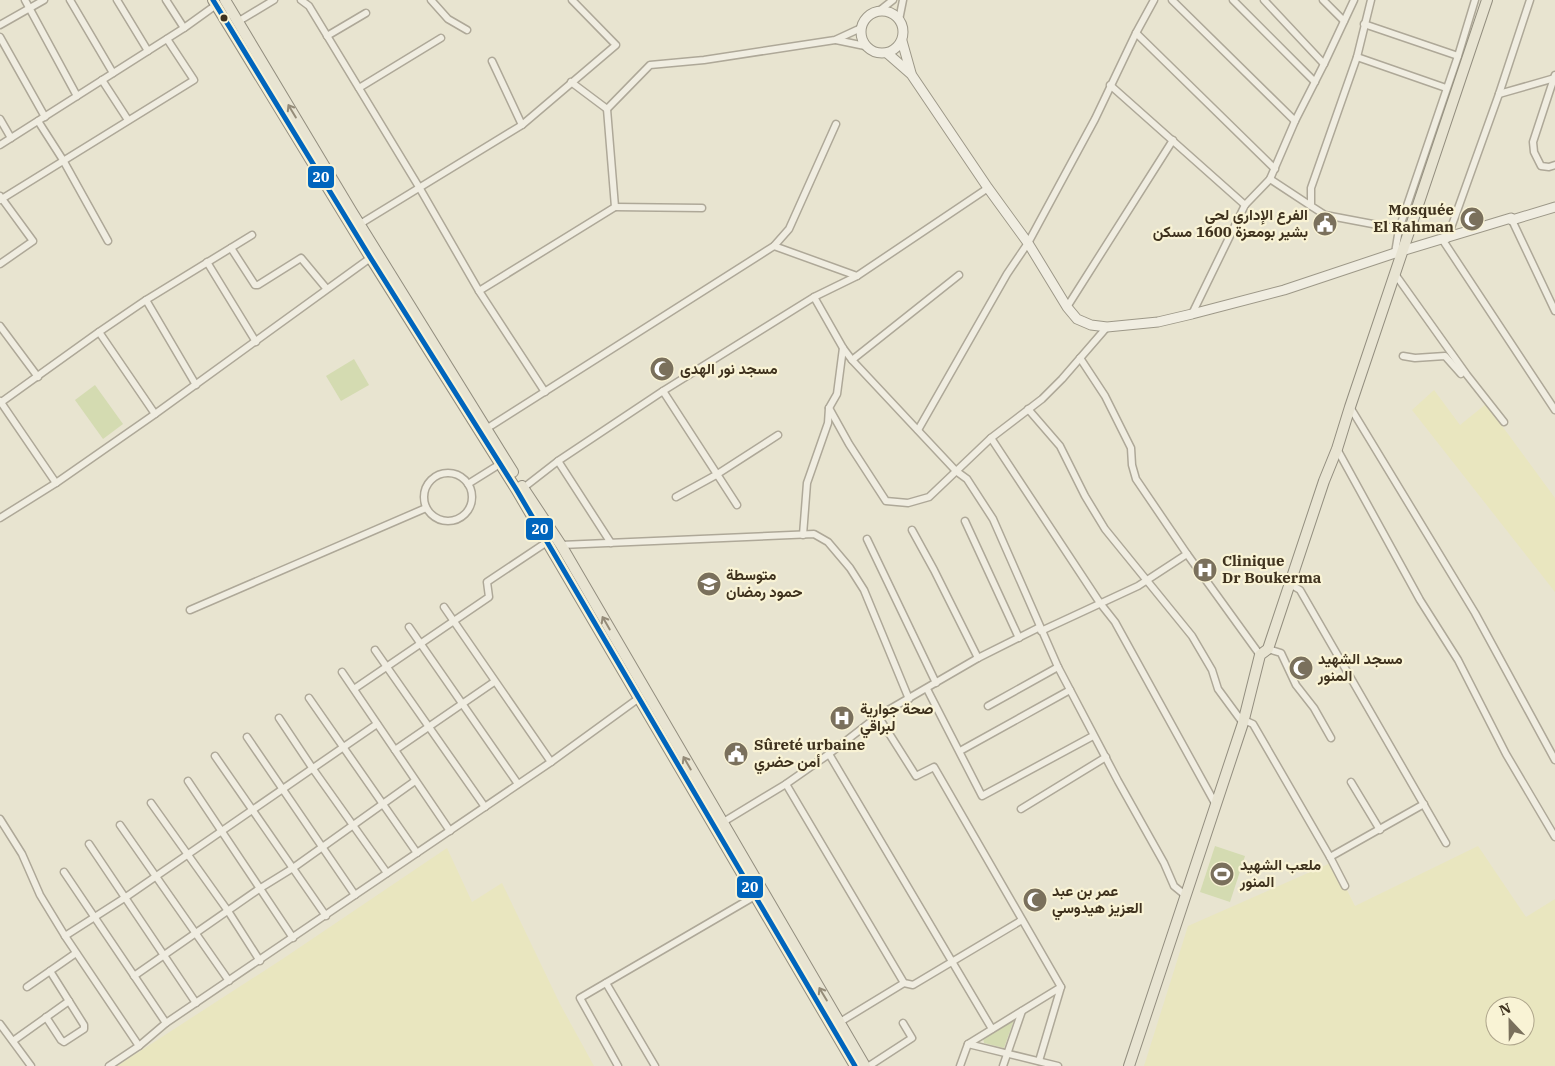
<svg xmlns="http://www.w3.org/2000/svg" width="1555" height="1066" font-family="'IBM Plex Serif',Vazirmatn,serif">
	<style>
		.farmland { fill: #e9e6bf; fill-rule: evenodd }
		.green { fill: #d4dbb1 }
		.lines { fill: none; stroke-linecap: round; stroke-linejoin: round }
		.street-casing { stroke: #aea898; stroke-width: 9 }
		.secondary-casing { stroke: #9d9888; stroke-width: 11 }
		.primary-casing { stroke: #938e7f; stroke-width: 12 }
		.street { stroke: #f0ede1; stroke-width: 6 }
		.secondary { stroke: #f0ede1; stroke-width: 9 }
		.primary { stroke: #e8e4d2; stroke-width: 10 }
		.bus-1-casing { stroke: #f9f3d5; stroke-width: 9 }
		.bus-1 { stroke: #0065bd; stroke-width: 5 }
		.oneway { stroke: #948b78 }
		.bus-dot { fill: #3f321e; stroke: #f9f3d5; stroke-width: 2 }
		.labels { text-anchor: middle; stroke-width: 4.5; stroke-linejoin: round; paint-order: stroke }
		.poi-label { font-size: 15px; font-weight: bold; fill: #3f321e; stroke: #f9f3d5; text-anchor: start }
		.line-badge { stroke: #f9f3d5; stroke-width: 2 }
		.badge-label { font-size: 14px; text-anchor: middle; font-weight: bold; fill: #fff }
	</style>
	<rect width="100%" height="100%" fill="#e8e4d0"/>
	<g class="farmland">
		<polygon points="1434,390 1460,425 1486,404 1555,498 1555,592 1412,410"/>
		<path d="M1478,846L1526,917L1555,899V1066H1144L1188,926L1333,862L1355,906ZM1495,1006H1525V1036H1495Z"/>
		<polygon points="447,848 472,902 502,883 560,1004 594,1066 117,1066 284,958"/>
	</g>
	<g class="green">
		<polygon points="354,359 369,385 341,401 326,376"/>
		<polygon points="95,385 123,424 103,439 75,400"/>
		<polygon points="1215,846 1245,856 1230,902 1200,892"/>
		<polygon points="1014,1020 1004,1048 984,1043 983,1038"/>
	</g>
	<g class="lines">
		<defs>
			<g id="street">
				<polyline points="25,0 77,96"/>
				<polyline points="70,0 113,73"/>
				<polyline points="117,0 148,51"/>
				<polyline points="166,0 184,28"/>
				<polyline points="301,0 309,6 419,187 479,291 545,392"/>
				<polyline points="431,0 448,19 467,30"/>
				<polyline points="1172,0 1295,121"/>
				<polyline points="1233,0 1315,82"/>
				<polyline points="1264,0 1324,64"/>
				<polyline points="1323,0 1344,21"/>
				<polyline points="1371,0 1357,57 1311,188 1311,206 1325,215 1399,229"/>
				<polyline points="879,11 893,0"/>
				<polyline points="899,20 903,0"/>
				<polyline points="239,21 274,0"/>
				<polyline points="1364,24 1458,56"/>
				<polyline points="0,25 44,0"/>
				<polyline points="1136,33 1275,169"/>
				<polyline points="327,36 366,13"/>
				<polyline points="0,37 45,117"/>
				<polyline points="836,40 865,46"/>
				<polyline points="1357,57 1446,88"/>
				<polyline points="492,61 522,125"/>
				<polyline points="1555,75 1533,142 1534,152 1541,166 1549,167 1555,165"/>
				<polyline points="102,80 128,120"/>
				<polyline points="571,82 607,109 650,65 704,60 835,40 861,28"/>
				<polyline points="1110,85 1245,205"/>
				<polyline points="359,88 441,38"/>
				<polyline points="1499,94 1555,78"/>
				<polyline points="0,119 11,138"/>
				<polyline points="38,121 63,160 108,241"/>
				<polyline points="0,145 184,28 216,5"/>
				<polyline points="1270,179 1311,206"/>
				<polyline points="0,196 33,241 0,264"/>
				<polyline points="0,200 194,80 167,39"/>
				<polyline points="615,207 702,208"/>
				<polyline points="1511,218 1555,311"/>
				<polyline points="360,224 522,125 616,45 572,0"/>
				<polyline points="1442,239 1555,410"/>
				<polyline points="1447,239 1499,94 1530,0"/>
				<polyline points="774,246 857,276"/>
				<polyline points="231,248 255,285 258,285 301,258 326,288"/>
				<polyline points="1395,253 1399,229 1458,56 1475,0"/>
				<polyline points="207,262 256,342"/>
				<polyline points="1395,274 1467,375 1504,422"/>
				<polyline points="479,291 615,207 607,109"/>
				<polyline points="814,297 843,348 852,360 956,471 967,479 993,519 1058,667 1118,781 1164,863 1174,886 1185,895"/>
				<polyline points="146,300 196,385"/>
				<polyline points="1067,307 1173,140"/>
				<polyline points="1192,314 1245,205 1270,179 1295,121 1324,64 1354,0"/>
				<polyline points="0,326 38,377"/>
				<polyline points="99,332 155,414"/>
				<polyline points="1403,356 1415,358 1445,356 1461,374"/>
				<polyline points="1080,358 1105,396 1131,448 1132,465 1136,479 1187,554 1260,655"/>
				<polyline points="852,360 959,275"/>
				<polyline points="663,391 737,505"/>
				<polyline points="0,401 56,483"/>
				<polyline points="0,403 99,332 146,300 252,235"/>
				<polyline points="1350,407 1475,613 1555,760"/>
				<polyline points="829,408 849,444 886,501 908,503 929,497 991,438 1042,399 1062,379 1107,327"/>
				<polyline points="1028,409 1060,446 1085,496 1105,529 1192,636 1212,670 1218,689 1243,723"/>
				<polyline points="486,429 774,246 789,229 836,124"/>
				<polyline points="918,430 1007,274 1028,243 1095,119 1136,33 1154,0"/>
				<polyline points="991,438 1100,603 1115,622 1216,805"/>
				<polyline points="1337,449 1420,600 1458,660 1506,754 1555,837"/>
				<polyline points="558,461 611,543"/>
				<circle cx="448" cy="497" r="24"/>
				<polyline points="468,484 500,464"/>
				<polyline points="522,489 558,461 663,391 814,297 857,276 988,188"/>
				<polyline points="676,497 716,475 778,435"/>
				<polyline points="0,518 56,483 155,414 373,256"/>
				<polyline points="965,521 1019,638"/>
				<polyline points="912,530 934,570 978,658"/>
				<polyline points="803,535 807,483 828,423 829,408 837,394 843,348"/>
				<polyline points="867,539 936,683"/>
				<polyline points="561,545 814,534 828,542 850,568 864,590 909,699"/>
				<polyline points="1290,584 1300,590 1446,843"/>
				<polyline points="444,607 551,762"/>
				<polyline points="190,610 426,508"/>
				<polyline points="409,627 518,784"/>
				<polyline points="1041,631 1138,586 1187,554"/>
				<polyline points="1268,649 1281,653 1296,685 1314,708 1331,738"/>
				<polyline points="375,650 485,807"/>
				<polyline points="342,672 450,831"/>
				<polyline points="354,689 489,597 487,582 547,542"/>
				<polyline points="927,689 982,796 1093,736"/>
				<polyline points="309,698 417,853"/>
				<polyline points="988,706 1058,667"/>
				<polyline points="878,716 916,776 934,767 1061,987 1039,1061"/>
				<polyline points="279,718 313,769 387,873"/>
				<polyline points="1244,720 1253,724 1330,857 1345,886"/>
				<polyline points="247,737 355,895"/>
				<polyline points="395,750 494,682"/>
				<polyline points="960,751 1070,690"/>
				<polyline points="829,754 992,1029"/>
				<polyline points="215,756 326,916"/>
				<polyline points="188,781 293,938"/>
				<polyline points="1351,782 1380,830"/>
				<polyline points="786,784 904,983 913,985 1022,920"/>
				<polyline points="151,803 228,911 260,961"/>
				<polyline points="1021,809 1106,757"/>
				<polyline points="0,819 22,854 40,895 65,936 139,1046"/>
				<polyline points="720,824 786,784 829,754 878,716 978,658 1040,627"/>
				<polyline points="120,825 229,981"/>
				<polyline points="89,844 196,1003"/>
				<polyline points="1330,857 1424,804"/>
				<polyline points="64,872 166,1023"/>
				<polyline points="65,936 126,897 377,724"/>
				<polyline points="134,976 259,889 293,868 415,781"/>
				<polyline points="606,983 655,1066"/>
				<polyline points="27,987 76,953"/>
				<polyline points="46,1017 61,1040 64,1042 84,1029 84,1025 50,971"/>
				<polyline points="840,1022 904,983"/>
				<polyline points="0,1024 31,1066"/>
				<polyline points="13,1041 69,1001"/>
				<polyline points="968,1044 1058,1066"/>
				<polyline points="109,1066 139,1046 166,1023 551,762 639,698"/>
				<polyline points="618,1066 580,998 755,896"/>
				<polyline points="869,1066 912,1038 903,1023"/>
				<polyline points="960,1066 968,1044 1061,987"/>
				<polyline points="1003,1066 1022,1011"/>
			</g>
			<g id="secondary">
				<circle cx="882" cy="32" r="21"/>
				<polyline points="902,41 911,73"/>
				<polyline points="887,53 911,74 988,188 1028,243 1067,307 1077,319 1091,325 1107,327 1158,322 1192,314 1284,290 1395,253 1511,218 1512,220 1555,207"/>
			</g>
			<g id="primary">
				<polyline points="213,0 370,257 516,489 855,1066"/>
				<polyline points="225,0 352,212 513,472"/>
				<polyline points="522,486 561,545 865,1066"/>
				<polyline points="1129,1066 1243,723 1260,655 1268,649 1324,481 1337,449 1350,407 1487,0"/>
			</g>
		</defs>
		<use href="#street" class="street-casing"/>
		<use href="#secondary" class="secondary-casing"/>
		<use href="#primary" class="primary-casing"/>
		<use href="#street" class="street"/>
		<use href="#secondary" class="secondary"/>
		<use href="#primary" class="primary"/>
		<defs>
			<polyline id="bus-1" points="213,0 370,257 516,489 855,1066"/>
		</defs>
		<use href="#bus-1" class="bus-1-casing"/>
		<use href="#bus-1" class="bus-1"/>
	</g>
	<defs><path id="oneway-shaft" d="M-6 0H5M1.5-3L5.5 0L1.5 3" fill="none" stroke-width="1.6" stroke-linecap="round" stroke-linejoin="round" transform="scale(1.25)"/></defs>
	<g class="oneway">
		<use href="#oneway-shaft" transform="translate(292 111) rotate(-121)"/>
		<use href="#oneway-shaft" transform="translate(606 623) rotate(-120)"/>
		<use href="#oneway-shaft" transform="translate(687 763) rotate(-120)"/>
		<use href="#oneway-shaft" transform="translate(823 994) rotate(-121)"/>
	</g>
	<defs>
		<symbol id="mosque-disc" viewBox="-11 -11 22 22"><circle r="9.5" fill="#7a705c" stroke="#f9f3d5"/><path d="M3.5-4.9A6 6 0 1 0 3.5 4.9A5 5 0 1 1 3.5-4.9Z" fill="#fff"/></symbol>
		<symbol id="civic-disc" viewBox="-11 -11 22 22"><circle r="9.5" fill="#7a705c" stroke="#f9f3d5"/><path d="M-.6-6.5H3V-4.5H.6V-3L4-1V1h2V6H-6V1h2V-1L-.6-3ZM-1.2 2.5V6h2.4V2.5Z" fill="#fff"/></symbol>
		<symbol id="hospital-disc" viewBox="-11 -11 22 22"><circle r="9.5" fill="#7a705c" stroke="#f9f3d5"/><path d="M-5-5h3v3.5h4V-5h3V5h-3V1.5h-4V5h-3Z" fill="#fff"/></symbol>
		<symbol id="school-disc" viewBox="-11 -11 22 22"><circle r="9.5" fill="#7a705c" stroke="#f9f3d5"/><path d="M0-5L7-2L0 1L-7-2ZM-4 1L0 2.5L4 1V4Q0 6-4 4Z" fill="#fff"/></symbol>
		<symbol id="stadium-disc" viewBox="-11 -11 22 22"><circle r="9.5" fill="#7a705c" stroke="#f9f3d5"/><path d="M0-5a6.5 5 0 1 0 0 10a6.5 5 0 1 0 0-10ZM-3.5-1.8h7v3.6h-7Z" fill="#fff"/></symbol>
	</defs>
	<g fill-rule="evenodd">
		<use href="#mosque-disc" x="1458" y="205" width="28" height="28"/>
		<use href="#civic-disc" x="1311" y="210" width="28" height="28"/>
		<use href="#mosque-disc" x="648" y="355" width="28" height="28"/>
		<use href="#hospital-disc" x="1191" y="556" width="28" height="28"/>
		<use href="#school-disc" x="695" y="570" width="28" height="28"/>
		<use href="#mosque-disc" x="1287" y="654" width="28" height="28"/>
		<use href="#hospital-disc" x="828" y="704" width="28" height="28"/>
		<use href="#civic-disc" x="722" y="740" width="28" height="28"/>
		<use href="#stadium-disc" x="1208" y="860" width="28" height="28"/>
		<use href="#mosque-disc" x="1021" y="886" width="28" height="28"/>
	</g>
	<circle class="bus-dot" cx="224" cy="18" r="4.5"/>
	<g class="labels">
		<g class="poi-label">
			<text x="1454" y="215" text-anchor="end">Mosquée<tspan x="1454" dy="17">El Rahman</tspan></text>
			<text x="1308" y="220" text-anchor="end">الفرع الإداري لحي<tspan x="1308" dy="17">بشير بومعزة 1600 مسكن</tspan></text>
			<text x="680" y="374">مسجد نور الهدى</text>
			<text x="1222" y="566">Clinique<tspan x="1222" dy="17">Dr Boukerma</tspan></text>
			<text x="726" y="580">متوسطة<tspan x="726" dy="17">حمود رمضان</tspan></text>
			<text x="1318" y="664">مسجد الشهيد<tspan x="1318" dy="17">المنور</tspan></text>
			<text x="860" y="714">صحة جوارية<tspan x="860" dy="17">لبراقي</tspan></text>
			<text x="754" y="750">Sûreté urbaine<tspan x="754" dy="17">أمن حضري</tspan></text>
			<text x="1240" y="870">ملعب الشهيد<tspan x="1240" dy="17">المنور</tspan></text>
			<text x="1052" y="896">عمر بن عبد<tspan x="1052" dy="17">العزيز هيدوسي</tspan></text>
		</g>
	</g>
	<g class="line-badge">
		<rect x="307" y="165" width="28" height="24" rx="5" fill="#0065bd"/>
		<rect x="525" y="517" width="29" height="24" rx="5" fill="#0065bd"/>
		<rect x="736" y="875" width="28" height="24" rx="5" fill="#0065bd"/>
	</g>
	<g class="badge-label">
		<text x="321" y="182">20</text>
		<text x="540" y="534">20</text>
		<text x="750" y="892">20</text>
	</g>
	<g transform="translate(1510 1021) rotate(338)"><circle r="24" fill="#f9f3d5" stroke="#afa68c"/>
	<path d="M0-4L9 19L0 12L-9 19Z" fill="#7a705c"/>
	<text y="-8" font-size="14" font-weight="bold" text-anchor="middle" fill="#3f321e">N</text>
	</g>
</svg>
